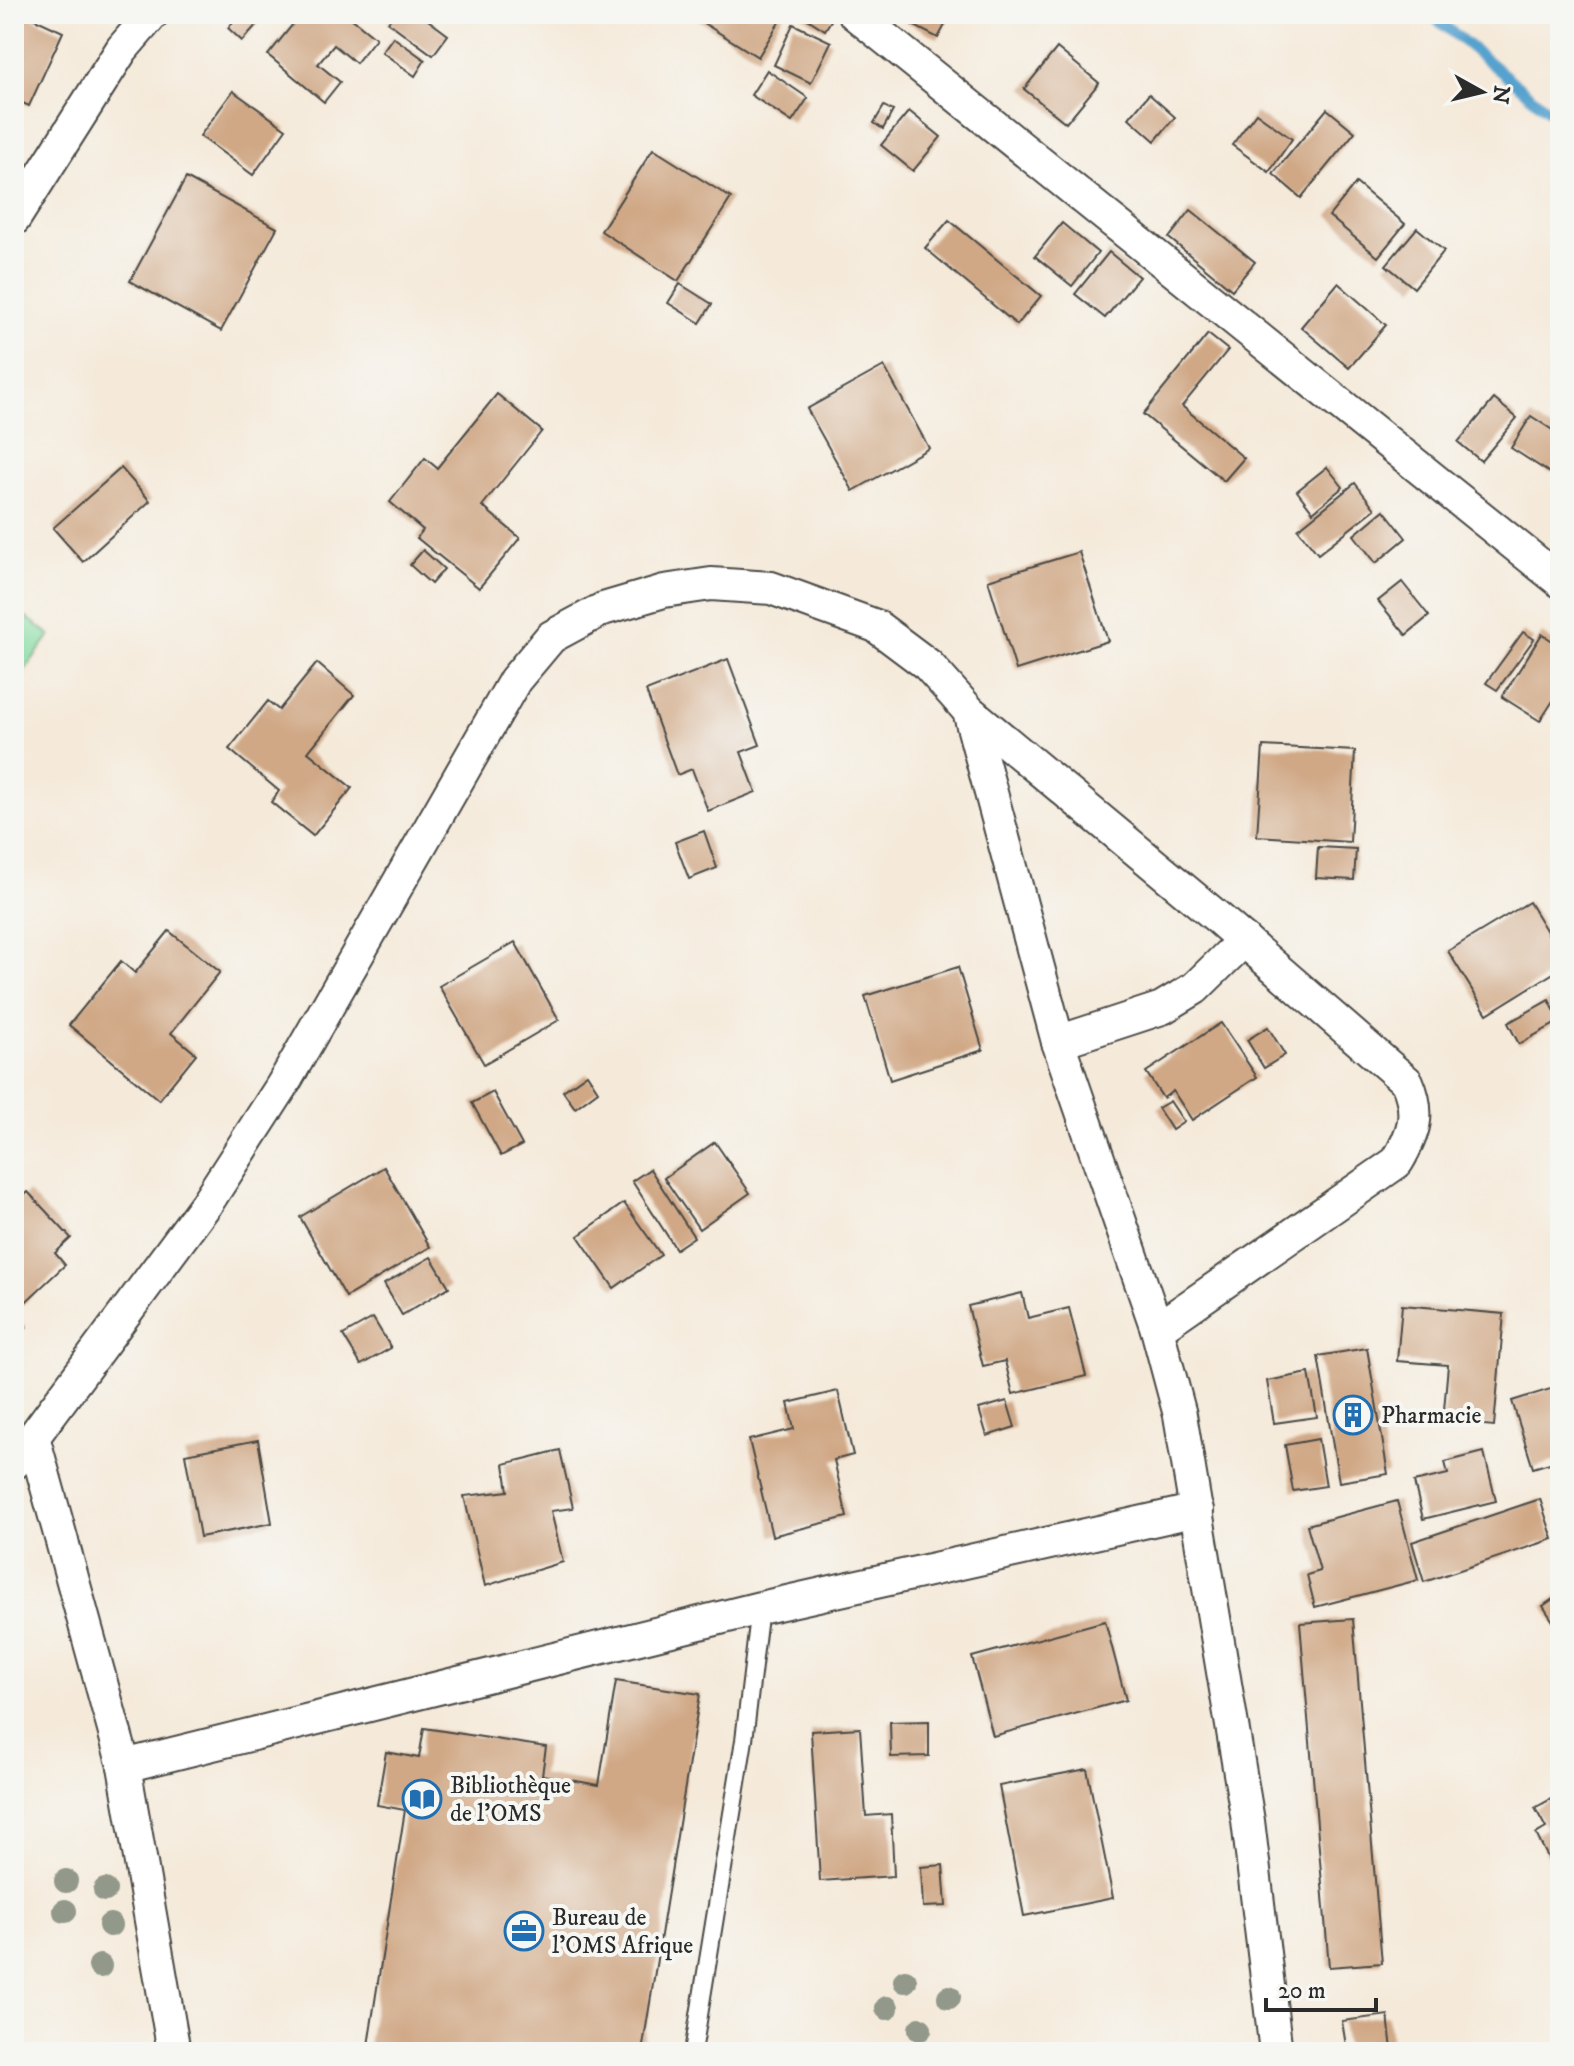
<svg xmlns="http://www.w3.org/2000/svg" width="1574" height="2066" font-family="'IM FELL DW Pica',serif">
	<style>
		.green { fill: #84dba0; stroke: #588366; stroke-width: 2 }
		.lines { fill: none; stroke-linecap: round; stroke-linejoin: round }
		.stream { stroke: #56a2ce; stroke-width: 11 }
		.building { fill: #d0a886 }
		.lane-casing { stroke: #494845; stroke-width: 20 }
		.street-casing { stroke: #494845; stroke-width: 36 }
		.lane { stroke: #fff; stroke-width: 16 }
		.street { stroke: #fff; stroke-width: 32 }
		.tree { fill: #92998a }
		.labels { text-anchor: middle; stroke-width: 8; stroke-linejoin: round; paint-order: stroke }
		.poi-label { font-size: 24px; fill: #2b2b2b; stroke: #f6f6f2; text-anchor: start }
	</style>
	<rect width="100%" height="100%" fill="#f6f6f2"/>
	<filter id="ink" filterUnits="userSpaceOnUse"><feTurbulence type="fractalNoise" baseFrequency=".0125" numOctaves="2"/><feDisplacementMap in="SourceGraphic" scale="16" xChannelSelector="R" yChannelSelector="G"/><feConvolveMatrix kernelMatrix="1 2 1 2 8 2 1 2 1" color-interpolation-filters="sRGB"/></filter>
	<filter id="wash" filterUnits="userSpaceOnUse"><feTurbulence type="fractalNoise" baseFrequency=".006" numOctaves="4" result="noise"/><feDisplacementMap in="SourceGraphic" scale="32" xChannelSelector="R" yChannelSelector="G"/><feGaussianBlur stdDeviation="1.8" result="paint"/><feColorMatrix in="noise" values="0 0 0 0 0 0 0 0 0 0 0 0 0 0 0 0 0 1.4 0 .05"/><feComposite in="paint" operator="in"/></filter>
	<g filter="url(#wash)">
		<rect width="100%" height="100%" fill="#f5eada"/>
		<polygon class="green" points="14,608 50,635 14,685"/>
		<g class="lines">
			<polyline class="stream" points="1430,14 1560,120"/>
		</g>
		<g id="blocks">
			<g class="building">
				<polygon points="14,14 24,14 63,32 29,106 14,99"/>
				<polygon points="240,14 266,14 242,41 228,28"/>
				<polygon points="301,14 346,14 376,38 356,63 334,45 318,64 340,82 324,102 268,55"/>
				<polygon points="394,14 420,14 448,35 433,55 388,22"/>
				<polygon points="689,14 784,14 758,57"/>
				<polygon points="800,14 835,14 825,30"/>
				<polygon points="908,14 951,14 938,38 905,21"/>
				<polygon points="793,24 831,42 811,83 774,65"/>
				<polygon points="393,37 425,60 415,76 382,52"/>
				<polygon points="1057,48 1099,83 1066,123 1024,89"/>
				<polygon points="767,70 808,98 792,122 751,95"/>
				<polygon points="233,91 286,129 253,175 200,136"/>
				<polygon points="1149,94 1175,117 1155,141 1129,118"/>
				<polygon points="884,106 893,111 883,129 874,123"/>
				<polygon points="1327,109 1355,132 1301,198 1273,174"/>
				<polygon points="909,111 941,137 913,171 881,145"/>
				<polygon points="1256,113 1292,139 1269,172 1232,145"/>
				<polygon points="653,149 731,198 678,281 601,231"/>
				<polygon points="186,178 277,228 221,331 130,281"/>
				<polygon points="1356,183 1405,224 1378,257 1329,216"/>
				<polygon points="1191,210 1255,262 1232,290 1169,238"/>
				<polygon points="949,220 1041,296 1017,325 925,248"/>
				<polygon points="1062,223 1098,253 1072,286 1035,256"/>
				<polygon points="1417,228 1444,251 1414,288 1386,265"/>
				<polygon points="1109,252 1139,277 1105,318 1075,294"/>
				<polygon points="1338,283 1386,325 1349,368 1301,327"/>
				<polygon points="680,284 712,304 700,323 668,303"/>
				<polygon points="1208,334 1228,350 1182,406 1244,458 1224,481 1143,414"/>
				<polygon points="884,366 929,448 853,491 807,409"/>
				<polygon points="497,394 542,431 482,506 520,538 479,588 417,538 423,530 390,502 425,458 437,468"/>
				<polygon points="1494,399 1517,418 1481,461 1458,442"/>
				<polygon points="1531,416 1560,435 1560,456 1550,473 1511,448"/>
				<polygon points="1327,467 1343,487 1313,512 1297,491"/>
				<polygon points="121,468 150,501 83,562 53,528"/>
				<polygon points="1355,483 1375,509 1318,554 1298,529"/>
				<polygon points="1384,510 1406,538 1376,563 1354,535"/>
				<polygon points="423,550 444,569 431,584 410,565"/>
				<polygon points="1079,552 1108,641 1016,670 988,580"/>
				<polygon points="1402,582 1429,616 1406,635 1378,601"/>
				<polygon points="1523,632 1534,639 1497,690 1486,683"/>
				<polygon points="1542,634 1560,646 1560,690 1540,721 1502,697"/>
				<polygon points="728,659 760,745 741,752 756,792 708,811 692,769 677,775 646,691"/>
				<polygon points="317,663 354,695 308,752 352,788 313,836 271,802 279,791 229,749 268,701 279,710"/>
				<polygon points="1263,746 1355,751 1350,842 1257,836"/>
				<polygon points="704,831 717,868 689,879 675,842"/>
				<polygon points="1318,847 1356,849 1354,880 1316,878"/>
				<polygon points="1529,902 1560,953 1560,969 1487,1014 1448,951"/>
				<polygon points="169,931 220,972 171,1033 196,1054 159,1100 69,1025 121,961 135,973"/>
				<polygon points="515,942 559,1020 484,1064 439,986"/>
				<polygon points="958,967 983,1050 890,1080 865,996"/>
				<polygon points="1549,1000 1560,1021 1519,1044 1508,1023"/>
				<polygon points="1221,1023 1257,1077 1192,1120 1173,1091 1163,1098 1146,1072"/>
				<polygon points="1268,1027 1285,1055 1264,1068 1247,1040"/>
				<polygon points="587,1074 598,1091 575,1108 563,1091"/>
				<polygon points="493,1092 522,1145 501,1156 472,1103"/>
				<polygon points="1170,1101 1184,1122 1172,1130 1158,1108"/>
				<polygon points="715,1142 750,1193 699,1229 664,1178"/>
				<polygon points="384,1167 430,1247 346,1297 300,1217"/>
				<polygon points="650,1169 694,1237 676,1249 632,1181"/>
				<polygon points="28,1192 71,1238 55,1253 65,1265 14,1313 14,1205"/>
				<polygon points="624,1203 661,1255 614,1288 578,1236"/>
				<polygon points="431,1257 449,1287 402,1315 384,1284"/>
				<polygon points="1022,1293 1028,1318 1069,1308 1086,1376 1013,1394 1005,1361 983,1366 968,1306"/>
				<polygon points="1402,1305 1504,1314 1494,1426 1443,1421 1448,1365 1397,1361"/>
				<polygon points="14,1314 26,1327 14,1338"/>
				<polygon points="373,1318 391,1348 361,1365 343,1335"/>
				<polygon points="1367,1348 1388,1474 1339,1482 1318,1356"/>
				<polygon points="1309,1373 1317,1417 1274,1423 1267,1381"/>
				<polygon points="1560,1386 1560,1460 1533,1468 1512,1401"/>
				<polygon points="838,1391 853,1455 834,1460 847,1517 772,1536 749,1440 794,1429 788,1403"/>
				<polygon points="1007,1401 1015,1427 987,1436 979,1409"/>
				<polygon points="1318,1439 1326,1486 1293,1491 1285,1445"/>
				<polygon points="258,1440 272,1523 200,1537 185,1454"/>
				<polygon points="560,1450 573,1508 551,1511 563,1562 485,1586 464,1496 508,1491 504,1464"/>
				<polygon points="1484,1452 1496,1501 1423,1519 1414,1482 1448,1474 1445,1462"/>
				<polygon points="1540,1499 1553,1539 1424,1582 1412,1542"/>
				<polygon points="1397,1501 1418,1580 1315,1607 1307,1575 1320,1571 1307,1525"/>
				<polygon points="1560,1594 1560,1632 1543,1606"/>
				<polygon points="1353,1619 1382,1963 1329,1967 1300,1623"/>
				<polygon points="1105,1621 1126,1700 993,1736 972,1657"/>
				<polygon points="616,1681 700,1694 642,2052 367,2052 405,1810 377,1805 386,1752 419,1758 424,1728 546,1747 542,1775 599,1785"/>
				<polygon points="929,1721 929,1756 891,1757 890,1722"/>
				<polygon points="860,1728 866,1816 891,1814 894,1876 820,1881 811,1731"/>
				<polygon points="1087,1769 1113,1898 1024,1916 999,1786"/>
				<polygon points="1560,1794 1560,1868 1555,1871 1536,1834 1546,1828 1535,1808"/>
				<polygon points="943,1865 946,1906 923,1907 921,1867"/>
				<polygon points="1388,2015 1392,2050 1347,2052 1342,2021"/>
			</g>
		</g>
	</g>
	<g filter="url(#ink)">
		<use href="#blocks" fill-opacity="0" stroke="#494845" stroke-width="2"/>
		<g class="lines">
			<defs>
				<polyline id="lane" points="693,2052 744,1740 760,1608"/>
				<g id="street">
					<polyline points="855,14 1560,581"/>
					<polyline points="14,219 122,49 152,14"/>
					<polyline points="969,711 1058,1042 1157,1329 1180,1415 1248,1821 1276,2052"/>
					<polyline points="1058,1042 1162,1008 1195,988 1244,940"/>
					<polyline points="34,1440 124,1766 174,2052"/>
					<path d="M14,1463L206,1204L282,1086L515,680L551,637L603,609L664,591L711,584L771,588L876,626L928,665L969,711L1217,917L1407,1082C1421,1114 1414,1133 1397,1162L1157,1329"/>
					<polyline points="124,1766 760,1608 1197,1510"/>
				</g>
			</defs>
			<use href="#lane" class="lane-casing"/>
			<use href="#street" class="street-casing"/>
			<use href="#lane" class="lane"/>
			<use href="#street" class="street"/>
		</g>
		<g class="tree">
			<circle cx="66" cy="1881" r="12"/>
			<circle cx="105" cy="1890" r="12"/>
			<circle cx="65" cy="1911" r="12"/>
			<circle cx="110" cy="1925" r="12"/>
			<circle cx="100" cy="1966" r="12"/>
			<circle cx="905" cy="1981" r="12"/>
			<circle cx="949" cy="1997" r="12"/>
			<circle cx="887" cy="2008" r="12"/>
			<circle cx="920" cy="2029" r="12"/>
		</g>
	</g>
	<defs>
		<symbol id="building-ring" viewBox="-11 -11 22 22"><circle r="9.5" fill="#f6f6f2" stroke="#1f6fb2" stroke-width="1.5"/><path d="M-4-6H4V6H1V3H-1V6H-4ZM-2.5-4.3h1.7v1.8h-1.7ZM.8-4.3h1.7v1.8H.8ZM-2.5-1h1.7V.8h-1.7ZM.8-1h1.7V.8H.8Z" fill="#1f6fb2"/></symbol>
		<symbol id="library-ring" viewBox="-11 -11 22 22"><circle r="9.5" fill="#f6f6f2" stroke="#1f6fb2" stroke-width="1.5"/><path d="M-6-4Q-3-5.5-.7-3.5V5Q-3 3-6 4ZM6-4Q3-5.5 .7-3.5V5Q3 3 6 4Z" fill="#1f6fb2"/></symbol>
		<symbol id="office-ring" viewBox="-11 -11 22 22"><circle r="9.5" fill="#f6f6f2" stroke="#1f6fb2" stroke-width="1.5"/><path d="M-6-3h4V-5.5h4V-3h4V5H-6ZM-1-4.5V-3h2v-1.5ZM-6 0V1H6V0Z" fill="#1f6fb2"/></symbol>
	</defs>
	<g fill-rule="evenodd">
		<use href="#building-ring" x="1331" y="1393" width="44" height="44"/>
		<use href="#library-ring" x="400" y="1777" width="44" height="44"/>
		<use href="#office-ring" x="502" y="1909" width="44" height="44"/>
	</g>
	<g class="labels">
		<g class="poi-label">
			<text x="1381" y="1423">Pharmacie</text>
			<text x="450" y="1793">Bibliothèque<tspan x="450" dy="28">de l'OMS</tspan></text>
			<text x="552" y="1925">Bureau de<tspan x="552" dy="28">l'OMS Afrique</tspan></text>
		</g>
	</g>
	<rect width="1574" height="2066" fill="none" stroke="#f6f6f2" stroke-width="48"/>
	<g transform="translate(1482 92) rotate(98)" stroke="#f6f6f2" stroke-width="6" paint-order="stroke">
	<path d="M0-6L14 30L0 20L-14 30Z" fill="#2b2b2b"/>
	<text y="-12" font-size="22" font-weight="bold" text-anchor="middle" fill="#2b2b2b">N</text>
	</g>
	<path d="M1266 1998v12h110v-12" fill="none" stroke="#2b2b2b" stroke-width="4"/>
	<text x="1278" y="1998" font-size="24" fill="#2b2b2b" stroke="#f6f6f2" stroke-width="6" paint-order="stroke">20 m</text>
</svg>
